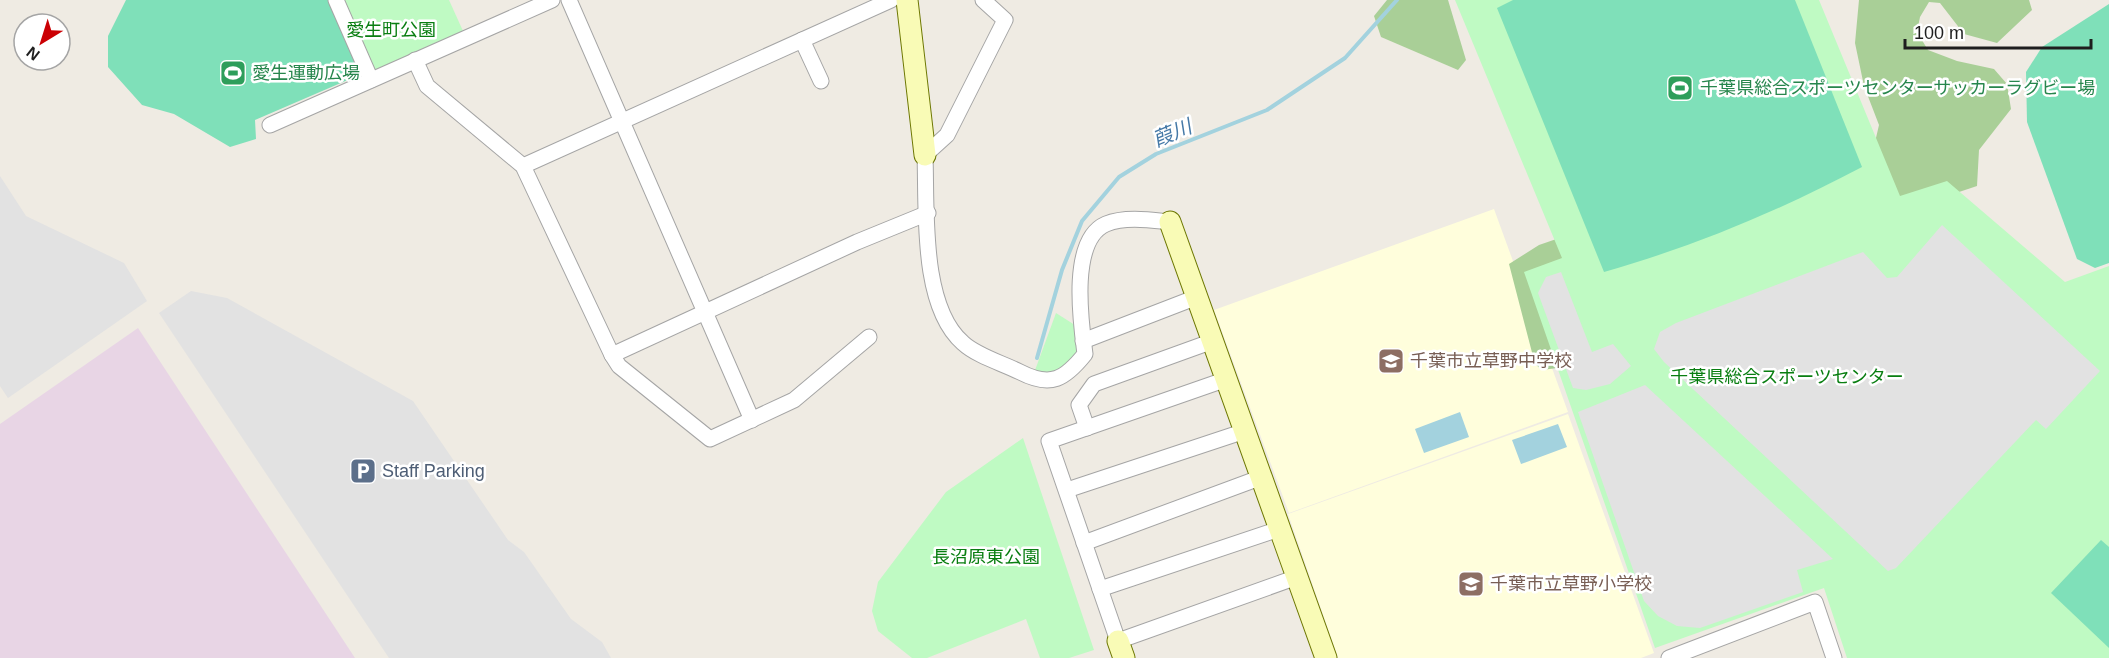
<svg xmlns="http://www.w3.org/2000/svg" width="2109" height="658" font-family="Helvetica,'Noto Sans JP',sans-serif">
	<style>
		.industrial { fill: #e8d5e5 }
		.education { fill: #fffedc }
		.forest { fill: #a9cf97 }
		.park { fill: #bffac3 }
		.pitch { fill: #7fe0b9 }
		.parking { fill: #e2e2e2 }
		.water { fill: #a3d2de }
		.lines { fill: none; stroke-linecap: round; stroke-linejoin: round }
		.stream { stroke: #a3d2de; stroke-width: 4 }
		.street-casing { stroke: #a5a5a5; stroke-width: 17 }
		.secondary-casing { stroke: #6d7702; stroke-width: 23 }
		.street { stroke: #fff; stroke-width: 15 }
		.secondary { stroke: #f9fbb6; stroke-width: 21 }
		.labels { text-anchor: middle; stroke-width: 5; stroke-linejoin: round; paint-order: stroke }
		.park-label { font-size: 18px; fill: #097e11; stroke: #fff }
		.leisure-label { font-size: 18px; fill: #27864d; stroke: #fff; text-anchor: start }
		.education-label { font-size: 18px; fill: #785e54; stroke: #fff; text-anchor: start }
		.service-label { font-size: 18px; fill: #4e5e75; stroke: #fff; text-anchor: start }
		.water-label { font-size: 20px; font-style: italic; fill: #4579a7; stroke: #fff }
	</style>
	<rect width="100%" height="100%" fill="#efebe3"/>
	<polygon class="industrial" points="138,328 355,658 0,658 0,424"/>
	<g class="education">
		<polygon points="1494,209 1568,412 1289,513 1214,310"/>
		<polygon points="1568,414 1654,653 1641,658 1338,658 1288,514"/>
	</g>
	<g class="forest">
		<polygon points="1387,0 1448,0 1466,60 1458,70 1381,37 1374,16"/>
		<polygon points="1859,0 2029,0 2032,10 1997,43 1964,34 1940,3 1929,2 1920,17 1917,32 1928,50 1957,61 1994,69 2007,84 2011,109 1979,150 1977,186 1947,196 1565,367 1542,370 1535,364 1509,264 1539,245 1568,235 1869,168 1879,125 1864,86 1855,43"/>
	</g>
	<g class="park">
		<polygon points="344,0 449,0 463,31 375,70"/>
		<polygon points="1455,0 1819,0 1900,196 1947,181 2065,282 2109,266 2109,658 1847,658 1824,588 1655,648 1524,272 1562,258"/>
		<path d="M1056,313L1078,327C1082,362 1068,377 1034,373Z"/>
		<polygon points="1023,438 1094,650 1069,658 1040,658 1026,619 927,658 912,658 878,631 872,611 878,582 946,492"/>
	</g>
	<g class="pitch">
		<polygon points="126,0 331,0 358,63 350,79 255,120 256,139 230,147 174,114 142,105 108,67 108,36"/>
		<path d="M1513,0H1795L1862,167C1779,211 1695,246 1604,272L1497,8Z"/>
		<polygon points="2109,4 2109,263 2095,268 2077,259 2027,122 2026,72 2042,47"/>
		<polygon points="2101,540 2109,547 2109,648 2051,593"/>
	</g>
	<g class="parking">
		<polygon points="0,176 26,216 124,263 147,301 8,398 0,386"/>
		<polygon points="1942,225 2100,371 2046,429 2036,420 1896,568 1888,571 1664,362 1654,349 1660,332 1676,323 1863,252 1887,278 1897,277"/>
		<polygon points="1561,272 1592,352 1613,344 1631,366 1610,384 1586,390 1573,388 1538,293 1546,277"/>
		<polygon points="191,291 227,298 413,401 508,540 524,552 571,619 602,642 611,658 389,658 159,313"/>
		<polygon points="1645,385 1833,559 1797,570 1803,592 1700,628 1677,626 1658,616 1644,601 1578,412"/>
	</g>
	<g class="water">
		<polygon points="1460,412 1469,437 1424,453 1415,429"/>
		<polygon points="1558,424 1567,447 1521,464 1512,440"/>
	</g>
	<g class="lines">
		<polyline class="stream" points="1037,358 1062,270 1082,221 1119,177 1156,154 1267,110 1345,58 1397,0"/>
		<defs>
			<g id="street">
				<polyline points="336,0 371,80"/>
				<polyline points="569,0 752,420"/>
				<path d="M983,0L1005,20L947,135L925,155C927,208 920,306 963,343C977,356 1002,363 1020,372C1051,388 1065,379 1085,354C1081,323 1069,240 1106,224C1125,216 1151,220 1170,222"/>
				<polyline points="802,40 821,81"/>
				<polyline points="415,60 427,86 523,166 612,355 619,366 710,439 794,400 869,337"/>
				<polyline points="270,125 552,0"/>
				<polyline points="523,166 891,0"/>
				<polyline points="1083,341 1197,297"/>
				<polyline points="612,355 857,242 928,213"/>
				<polyline points="1227,379 1049,441 1118,641 1297,577"/>
				<polyline points="1087,428 1079,405 1094,384 1213,341"/>
				<polyline points="1067,490 1245,431"/>
				<polyline points="1084,543 1262,477"/>
				<polyline points="1100,589 1279,529"/>
				<polyline points="1669,658 1815,602 1834,658"/>
			</g>
			<g id="secondary">
				<polyline points="907,0 925,155"/>
				<polyline points="1170,222 1326,658"/>
				<polyline points="1118,641 1124,658"/>
			</g>
		</defs>
		<use href="#street" class="street-casing"/>
		<use href="#secondary" class="secondary-casing"/>
		<use href="#street" class="street"/>
		<use href="#secondary" class="secondary"/>
	</g>
	<defs>
		<symbol id="stadium-square" viewBox="-11 -11 22 22"><rect x="-9" y="-9" width="18" height="18" rx="4" fill="#2e9e5b" stroke="#fff"/><path d="M0-5a6.5 5 0 1 0 0 10a6.5 5 0 1 0 0-10ZM-3.5-1.8h7v3.6h-7Z" fill="#fff"/></symbol>
		<symbol id="school-square" viewBox="-11 -11 22 22"><rect x="-9" y="-9" width="18" height="18" rx="4" fill="#8d6e63" stroke="#fff"/><path d="M0-5L7-2L0 1L-7-2ZM-4 1L0 2.5L4 1V4Q0 6-4 4Z" fill="#fff"/></symbol>
		<symbol id="parking-square" viewBox="-11 -11 22 22"><rect x="-9" y="-9" width="18" height="18" rx="4" fill="#5c6f8a" stroke="#fff"/><path d="M-3.5-5.5H1a3.5 3.5 0 0 1 0 7H-1V5.5H-3.5ZM-1-3.4V-.6H.8a1.4 1.4 0 0 0 0-2.8Z" fill="#fff"/></symbol>
	</defs>
	<g fill-rule="evenodd">
		<use href="#stadium-square" x="218" y="58" width="30" height="30"/>
		<use href="#stadium-square" x="1665" y="73" width="30" height="30"/>
		<use href="#school-square" x="1376" y="346" width="30" height="30"/>
		<use href="#parking-square" x="348" y="456" width="30" height="30"/>
		<use href="#school-square" x="1456" y="569" width="30" height="30"/>
	</g>
	<g class="labels">
		<g class="park-label">
			<text x="391" y="36">愛生町公園</text>
			<text x="1787" y="383">千葉県総合スポーツセンター</text>
			<text x="986" y="563">長沼原東公園</text>
		</g>
		<g class="leisure-label">
			<text x="252" y="79">愛生運動広場</text>
			<text x="1700" y="94">千葉県総合スポーツセンターサッカーラグビー場</text>
		</g>
		<g class="education-label">
			<text x="1410" y="367">千葉市立草野中学校</text>
			<text x="1490" y="590">千葉市立草野小学校</text>
		</g>
		<g class="service-label">
			<text x="382" y="477">Staff Parking</text>
		</g>
		<g class="water-label">
			<text transform="translate(1172 133) rotate(-23)" y="7">葭川</text>
		</g>
	</g>
	<g transform="translate(42 42) rotate(218)"><circle r="28" fill="#ffffff" stroke="#a5a5a5" stroke-width="1.5"/>
	<path d="M0-4.5L10 22L0 15L-10 22Z" fill="#cb0004"/>
	<text y="-9" font-size="16" font-weight="bold" text-anchor="middle" fill="#1e1e1e">N</text>
	</g>
	<path d="M1905 39v9h186v-9" fill="none" stroke="#1e1e1e" stroke-width="3"/>
	<text x="1914" y="39" font-size="18" fill="#1e1e1e" stroke="#ffffff" stroke-width="4.5" paint-order="stroke">100 m</text>
</svg>
